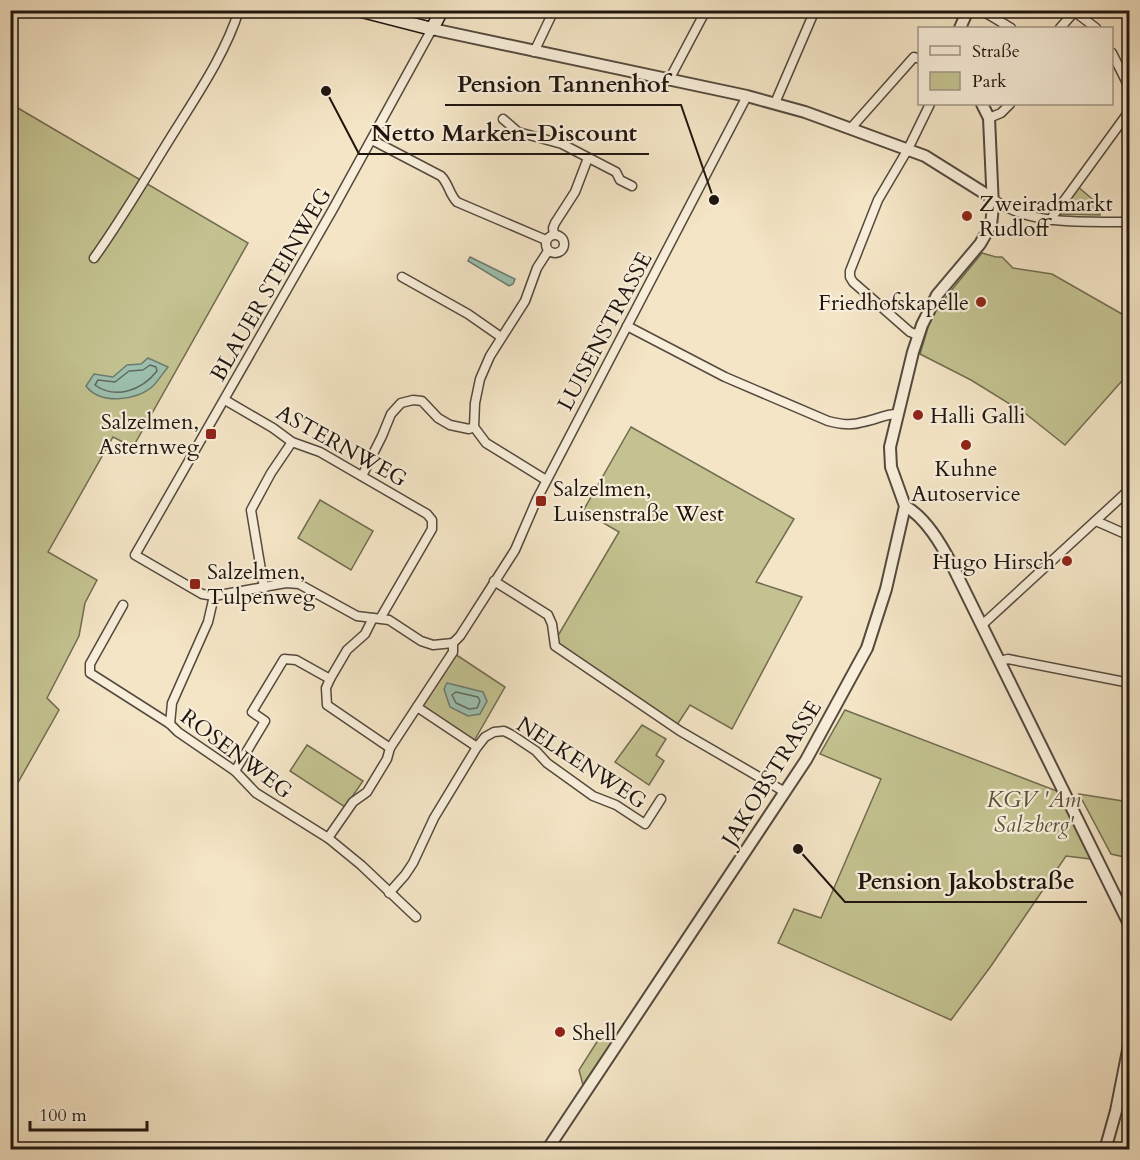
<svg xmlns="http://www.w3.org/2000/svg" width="1140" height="1160" font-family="Cardo,serif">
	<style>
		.green { fill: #c3c290; stroke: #716c50; stroke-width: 1.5 }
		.water { fill: #9dc0af; stroke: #6b7c6f; stroke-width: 1.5 }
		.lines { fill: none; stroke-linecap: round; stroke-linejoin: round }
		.shore { stroke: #5e6a5f; stroke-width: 1.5 }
		.minor-casing { stroke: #54493d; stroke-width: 11 }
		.tertiary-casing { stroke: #54493d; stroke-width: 14 }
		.secondary-casing { stroke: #1f150f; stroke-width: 15 }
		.minor { stroke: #f8eeda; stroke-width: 8 }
		.tertiary { stroke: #f8eeda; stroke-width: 10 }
		.secondary { stroke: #f8eeda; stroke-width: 12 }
		.poi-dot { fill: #8f2418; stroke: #f8eeda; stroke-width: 2 }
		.labels { text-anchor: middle; stroke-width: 4.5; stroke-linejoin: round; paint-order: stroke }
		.poi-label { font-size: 22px; fill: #1f150f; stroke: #f8eeda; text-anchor: start }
		.street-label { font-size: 22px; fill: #1f150f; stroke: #f8eeda }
		.park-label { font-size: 22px; font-style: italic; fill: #58523c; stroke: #f8eeda }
		.leader { fill: none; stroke: #1f150f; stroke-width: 2 }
		.callout-dot { fill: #1f150f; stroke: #f8eeda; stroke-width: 2 }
		.callout-label { font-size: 24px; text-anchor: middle; font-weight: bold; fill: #1f150f; stroke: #f8eeda; stroke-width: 4.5; stroke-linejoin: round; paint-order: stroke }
	</style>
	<rect width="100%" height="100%" fill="#f4e5c6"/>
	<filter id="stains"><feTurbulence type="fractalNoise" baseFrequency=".00333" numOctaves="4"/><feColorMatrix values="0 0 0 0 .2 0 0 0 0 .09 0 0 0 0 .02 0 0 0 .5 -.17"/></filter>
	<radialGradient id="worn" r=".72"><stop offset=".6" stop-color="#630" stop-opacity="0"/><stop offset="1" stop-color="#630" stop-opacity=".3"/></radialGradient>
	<g class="green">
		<polygon points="11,104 248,243 133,447 113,437 48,552 97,580 85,603 79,636 47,698 59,710 11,795"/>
		<polygon points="1077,186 1098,204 1100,215 1053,214"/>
		<polygon points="982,253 996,257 1002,257 1013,268 1052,274 1129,318 1129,373 1065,445 1026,414 971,380 920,354 932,314"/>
		<polygon points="631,427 794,519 756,582 802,597 732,729 690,705 677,725 557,645 556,639 619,532 583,511"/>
		<polygon points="320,500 373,531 351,570 298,538"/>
		<polygon points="455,654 505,687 474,741 420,706"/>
		<polygon points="845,710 1057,791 1091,859 1066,856 991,966 951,1020 778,943 794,909 821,918 881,779 820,754"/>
		<polygon points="642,725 666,739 656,755 664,761 649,785 615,762"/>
		<polygon points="307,745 363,781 345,807 290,771"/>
		<polygon points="1079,794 1129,802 1129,858 1111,854"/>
		<polygon points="606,1035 612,1042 583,1085 579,1070 600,1037"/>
	</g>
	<g class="water">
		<polygon points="470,257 515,279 513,284 509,286 468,261"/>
		<path d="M148,358L168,367C163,373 158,381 153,386C137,401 100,405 86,386L94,374L113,377L127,365L141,364Z"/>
		<polygon points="447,683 483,692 487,701 480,714 468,716 450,707 444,689"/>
	</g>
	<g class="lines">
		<g class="shore">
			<path d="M150,365L156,367L157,371C142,390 116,400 95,385L98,380L115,382L129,371L143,370Z"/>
			<polygon points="456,692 478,697 480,701 477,708 469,709 456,703 452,695"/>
		</g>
		<defs>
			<g id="minor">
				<polyline points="981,10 1011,28"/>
				<polyline points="1075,12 1096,28"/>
				<polyline points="1060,28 1076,10"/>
				<polyline points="432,29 333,209 135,555 202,594 214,596 286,583 299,584 357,616 389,620 421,641 433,645 453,643"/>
				<polyline points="534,52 554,10"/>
				<polyline points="1112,53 1130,89"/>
				<polyline points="669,80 706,10"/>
				<polyline points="775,103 815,10"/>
				<polyline points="989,118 1001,113 1010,104"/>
				<polyline points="503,119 518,132 562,144 616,172 620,180 632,186"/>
				<polyline points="851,128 914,57 920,59"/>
				<path d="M372,140L441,176C449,184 449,194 457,202L546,240"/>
				<path d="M992,198C1029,227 1085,221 1130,222"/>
				<polyline points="1050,220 1130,110"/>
				<polyline points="554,234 553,228 555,223 575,192 588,158"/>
				<circle cx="555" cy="244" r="9"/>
				<path d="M94,258C124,216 149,172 176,129C199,92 226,52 239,10"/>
				<polyline points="402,277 468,314 501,337"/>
				<path d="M627,326L725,377L828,421C840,424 851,426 863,422C875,420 885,414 897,414"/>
				<polyline points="918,335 910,332 853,282 850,277 850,271 878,200 908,149 930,104"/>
				<polyline points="225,400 273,428 292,442 320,452 427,514 432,520 432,529 381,617"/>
				<polyline points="362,476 382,436 391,414 401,403 413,400 422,401 438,418 450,425 469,429 474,427"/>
				<polyline points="546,480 486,443 474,427 475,403 480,379 490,356 525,301 537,268 548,251"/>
				<polyline points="1096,521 1130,536"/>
				<polyline points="494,581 548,615 552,624 555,646 680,731 785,792"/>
				<polyline points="264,588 251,510 271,473 292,442"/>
				<polyline points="123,605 90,664 90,673 170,724 178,732 235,771 256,793 328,838 361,865 416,917"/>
				<polyline points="982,625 1130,489"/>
				<polyline points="1000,661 1008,659 1130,683"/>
				<polyline points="330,679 347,650 365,634 373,618"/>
				<polyline points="417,707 477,747 485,737 494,732 504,731 512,735 536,751 547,763 593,796 616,805 645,824 661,799"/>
				<polyline points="170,724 172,703 208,622 214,596"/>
				<polyline points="235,771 265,721 252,712 284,659 296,660 330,679 326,688 327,705 390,748"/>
				<polyline points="328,838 353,802 367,792 387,759 390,748 453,652 453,643 460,636 515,550 537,499 747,96"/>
				<polyline points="389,893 405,875 413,863 434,818 477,747"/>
			</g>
			<g id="tertiary">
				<polyline points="960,28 968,10"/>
				<polyline points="432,29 747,96 805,112 925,156 992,198"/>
				<path d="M905,506C926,518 941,544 952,565L1130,926"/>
				<polyline points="547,1150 806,760 867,648 886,589 905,506 891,467 890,447 913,352 922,325 937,295 980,244 991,225 993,207 989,118 982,104"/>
				<polyline points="1105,1150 1116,1111 1130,1040"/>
			</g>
			<polyline id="secondary" points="358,10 432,29 442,10"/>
		</defs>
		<use href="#minor" class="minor-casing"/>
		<use href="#tertiary" class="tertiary-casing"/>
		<use href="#secondary" class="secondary-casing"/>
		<use href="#minor" class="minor"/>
		<use href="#tertiary" class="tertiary"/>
		<use href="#secondary" class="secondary"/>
	</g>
	<g class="poi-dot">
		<circle cx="967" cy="216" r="6"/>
		<circle cx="981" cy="302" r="6"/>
		<circle cx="918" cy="415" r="6"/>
		<rect x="205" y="428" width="12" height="12" rx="3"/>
		<circle cx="966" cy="445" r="6"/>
		<rect x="535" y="495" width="12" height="12" rx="3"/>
		<circle cx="1067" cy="561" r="6"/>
		<rect x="189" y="578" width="12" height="12" rx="3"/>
		<circle cx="560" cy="1032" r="6"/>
	</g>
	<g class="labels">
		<g class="poi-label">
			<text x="979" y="211">Zweiradmarkt<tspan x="979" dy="25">Rudloff</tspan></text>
			<text x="969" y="310" text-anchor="end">Friedhofskapelle</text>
			<text x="930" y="423">Halli Galli</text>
			<text x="199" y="429" text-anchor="end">Salzelmen,<tspan x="199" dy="25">Asternweg</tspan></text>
			<text x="966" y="476" text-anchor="middle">Kuhne<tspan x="966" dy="25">Autoservice</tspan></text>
			<text x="553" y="496">Salzelmen,<tspan x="553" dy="25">Luisenstraße West</tspan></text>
			<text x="1055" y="569" text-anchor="end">Hugo Hirsch</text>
			<text x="207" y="579">Salzelmen,<tspan x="207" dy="25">Tulpenweg</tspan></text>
			<text x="572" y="1040">Shell</text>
		</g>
		<g class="street-label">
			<text transform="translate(270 284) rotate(-60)" y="8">BLAUER STEINWEG</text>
			<text transform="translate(604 331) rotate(-62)" y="8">LUISENSTRASSE</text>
			<text transform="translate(342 445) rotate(29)" y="8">ASTERNWEG</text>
			<text transform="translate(237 753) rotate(37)" y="8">ROSENWEG</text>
			<text transform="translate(582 762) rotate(33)" y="8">NELKENWEG</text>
			<text transform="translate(771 773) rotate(-58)" y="8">JAKOBSTRASSE</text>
		</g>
		<g class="park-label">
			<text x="1034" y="807">KGV 'Am<tspan x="1034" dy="25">Salzberg'</tspan></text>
		</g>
	</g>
	<path class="leader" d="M714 200L681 105H445M326 91L359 154H649M798 849L845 902H1087"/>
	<g class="callout-dot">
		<circle cx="714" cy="200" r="6"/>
		<circle cx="326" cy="91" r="6"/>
		<circle cx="798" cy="849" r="6"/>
	</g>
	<g class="callout-label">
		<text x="563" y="92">Pension Tannenhof</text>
		<text x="504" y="141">Netto Marken-Discount</text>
		<text x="966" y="889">Pension Jakobstraße</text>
	</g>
	<rect width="1140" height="1160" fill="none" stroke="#f4e5c6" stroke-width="36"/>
	<rect x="12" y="12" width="1116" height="1136" fill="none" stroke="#1f150f" stroke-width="3"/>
	<rect x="18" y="18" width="1104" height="1124" fill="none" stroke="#1f150f" stroke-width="1.5"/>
	<rect x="918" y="27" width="195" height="78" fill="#f8eeda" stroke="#a19789" stroke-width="1.5"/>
	<rect x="930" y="46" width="30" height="9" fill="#f8eeda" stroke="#a19789" stroke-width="1.5"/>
	<text x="972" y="57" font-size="18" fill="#1f150f">Straße</text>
	<rect x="930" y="72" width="30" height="18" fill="#c3c290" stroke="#a19789" stroke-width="1.5"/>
	<text x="972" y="87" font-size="18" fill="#1f150f">Park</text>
	<path d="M30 1121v9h117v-9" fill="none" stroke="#1f150f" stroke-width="3"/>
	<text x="39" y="1121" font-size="18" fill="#1f150f" stroke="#f8eeda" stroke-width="4.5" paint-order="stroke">100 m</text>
	<rect width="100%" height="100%" filter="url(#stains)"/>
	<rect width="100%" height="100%" fill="url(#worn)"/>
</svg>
